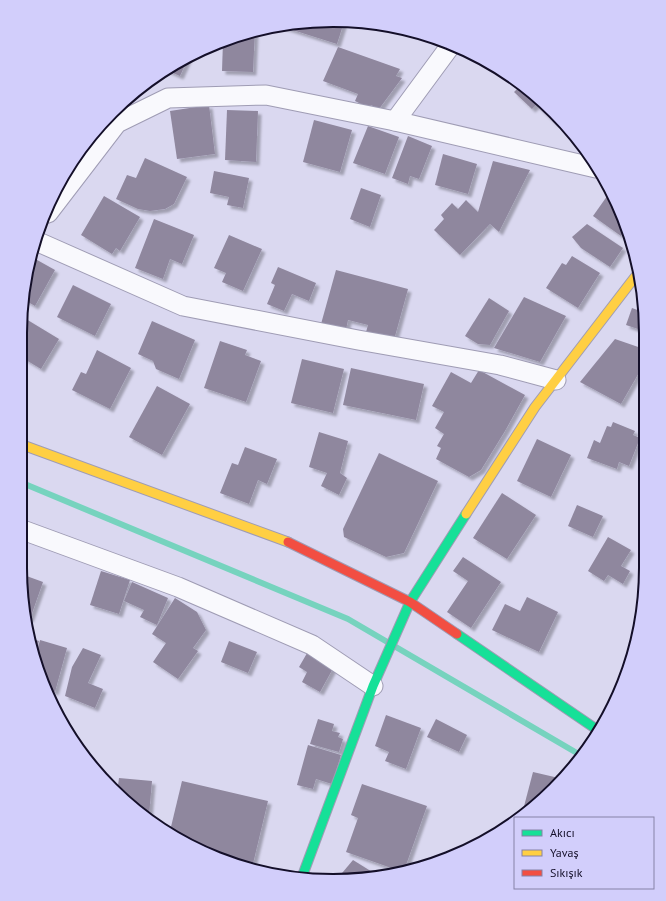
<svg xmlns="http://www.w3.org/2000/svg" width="666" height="901" font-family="'PT Sans',sans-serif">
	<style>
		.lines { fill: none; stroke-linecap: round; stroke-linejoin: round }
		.stream { stroke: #76d3be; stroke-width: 6 }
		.building { fill: #8f879e; filter: url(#shadow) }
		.street-casing { stroke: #9f9cb4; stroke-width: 21 }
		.fast-casing { stroke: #9f9cb4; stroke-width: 11 }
		.slow-casing { stroke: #9f9cb4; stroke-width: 11 }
		.jam-casing { stroke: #9f9cb4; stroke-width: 11 }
		.street { stroke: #f9f9fd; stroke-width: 19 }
		.fast { stroke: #16e098; stroke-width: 9 }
		.slow { stroke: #ffcf43; stroke-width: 9 }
		.jam { stroke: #f24e42; stroke-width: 9 }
		.rim { fill: none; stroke: #140f29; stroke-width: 2 }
	</style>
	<defs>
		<filter id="shadow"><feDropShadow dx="3.5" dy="3.5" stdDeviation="1" flood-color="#0004"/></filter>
	</defs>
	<rect width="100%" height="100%" fill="#dad8f0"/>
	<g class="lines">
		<polyline class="stream" points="20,482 348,619 582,756"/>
	</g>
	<g class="building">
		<polygon points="313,21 344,22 337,44 280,26"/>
		<polygon points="255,30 253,72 222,71 223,41"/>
		<polygon points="338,47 400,69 396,76 402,78 379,109 371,105 369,108 355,101 358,94 323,81"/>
		<polygon points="189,56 180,76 166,70"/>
		<polygon points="521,85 540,98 559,119 555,123 536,105 532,109 514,92"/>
		<polygon points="209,105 215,154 177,159 170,111"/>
		<polygon points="227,110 258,111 256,162 225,160"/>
		<polygon points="314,120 352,130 340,172 303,162"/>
		<polygon points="368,126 399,137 385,174 353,163"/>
		<polygon points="408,136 432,146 419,179 410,176 408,184 392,178"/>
		<polygon points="443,154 477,164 468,194 435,185"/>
		<polygon points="145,158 187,177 174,204 165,209 150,211 138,209 116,199 127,175 136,178"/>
		<polygon points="493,161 530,170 499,232 490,224 460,255 434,230 444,219 441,215 452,203 458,209 466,200 478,212"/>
		<polygon points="214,171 249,178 243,208 227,205 229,197 210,193"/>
		<polygon points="361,188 381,195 370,227 350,219"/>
		<polygon points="610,192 622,213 626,228 621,236 593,216"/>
		<polygon points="104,196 140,217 120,251 116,248 112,254 81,235"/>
		<polygon points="154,219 194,235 182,264 170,259 163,279 135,268"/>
		<polygon points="587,224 623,248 610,267 581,248 572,237"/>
		<polygon points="229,235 262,249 243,291 222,282 226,273 214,268"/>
		<polygon points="30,256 55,270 35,306 23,299"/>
		<polygon points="572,256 600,273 578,308 546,288 562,263 566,265"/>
		<polygon points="278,267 316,283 309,301 292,294 284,311 267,304 275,285 271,283"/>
		<polygon points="336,270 408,289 394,340 366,332 368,325 348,320 346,330 321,324"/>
		<polygon points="73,285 111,304 95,336 57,317"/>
		<polygon points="524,297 566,316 540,362 494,348"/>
		<polygon points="489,298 509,311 490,345 478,344 465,336"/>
		<polygon points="632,308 643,312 644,331 626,325"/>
		<polygon points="21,316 59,339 41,369 21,357"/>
		<polygon points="152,321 195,340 179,379 156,369 153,361 138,354"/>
		<polygon points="615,339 644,349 644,364 621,404 580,382"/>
		<polygon points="220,341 247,350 245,355 261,361 246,402 204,388"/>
		<polygon points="97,350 131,368 110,409 72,390 81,372 86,374"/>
		<polygon points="302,359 344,369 333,413 291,403"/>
		<polygon points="351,368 424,384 416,420 343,405"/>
		<polygon points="479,370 525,395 505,431 481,470 469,477 436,459 441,448 437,446 444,434 435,428 444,412 432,406 451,372 471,383"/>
		<polygon points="157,386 190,404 162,455 129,437"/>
		<polygon points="613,422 635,431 633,435 640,438 629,466 619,462 617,469 587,458 594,440 600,443 607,426 611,427"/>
		<polygon points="319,432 348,441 340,473 347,478 339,495 321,486 327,473 309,467"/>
		<polygon points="537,439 571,455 551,497 517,481"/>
		<polygon points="245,447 277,459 267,484 258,480 249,504 220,493 232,463 238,465"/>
		<polygon points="379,453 438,481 404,553 386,557 344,537 343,529"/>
		<polygon points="502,493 536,515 507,559 473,538"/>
		<polygon points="577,505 603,516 593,537 568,526"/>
		<polygon points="608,537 631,550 621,566 630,571 623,584 608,575 604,581 588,571"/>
		<polygon points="463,557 501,582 471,628 447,612 468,581 453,571"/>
		<polygon points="101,571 130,580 119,614 90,605"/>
		<polygon points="21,574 43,582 30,619 27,618"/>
		<polygon points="132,582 168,598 157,625 140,617 144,610 124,601"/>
		<polygon points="527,597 558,612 539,652 492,630 505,604 520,611"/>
		<polygon points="175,598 197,612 206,630 193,648 198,651 178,679 153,662 166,643 152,634"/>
		<polygon points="29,638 39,641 34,656 31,649"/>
		<polygon points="40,640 67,648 55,692 47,689 35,659"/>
		<polygon points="229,641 257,652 248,673 221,662"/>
		<polygon points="83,648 101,655 88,683 103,689 95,708 65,696 72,667"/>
		<polygon points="310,648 336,663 320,692 302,682 307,672 299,667"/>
		<polygon points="386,715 421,728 406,769 385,761 389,752 375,746"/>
		<polygon points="318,719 334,724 332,731 340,733 338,737 343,739 339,752 310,744"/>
		<polygon points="436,719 467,735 459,752 427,737"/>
		<polygon points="308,745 341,755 332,784 316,779 313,789 297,785"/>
		<polygon points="533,772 563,779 525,815 522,814"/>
		<polygon points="119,778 152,781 149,816 117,793"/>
		<polygon points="182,781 268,801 252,868 194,849 170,831"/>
		<polygon points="362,784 427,806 405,868 397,870 346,852 358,818 351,815"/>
		<polygon points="353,860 377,875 354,880 337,879"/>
	</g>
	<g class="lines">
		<defs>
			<g id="street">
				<polyline points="395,121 451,45"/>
				<polyline points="48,213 117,123 168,98 266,95 395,121 596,168"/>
				<polyline points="36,241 183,306 358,340 500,365 556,380"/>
				<polyline points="20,529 178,587 312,645 373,686"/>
			</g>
			<g id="fast">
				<polyline points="457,634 599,731"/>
				<polyline points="302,877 373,686 410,602 466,514"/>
			</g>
			<g id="slow">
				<polyline points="20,444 288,542"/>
				<polyline points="466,514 535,407 638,273"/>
			</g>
			<polyline id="jam" points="288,542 410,602 457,634"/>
		</defs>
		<use href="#street" class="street-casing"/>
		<use href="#fast" class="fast-casing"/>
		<use href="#slow" class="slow-casing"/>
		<use href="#jam" class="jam-casing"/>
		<use href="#street" class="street"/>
		<use href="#fast" class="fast"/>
		<use href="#slow" class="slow"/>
		<use href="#jam" class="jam"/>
	</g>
	<path d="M0 0H666V901H0ZM333 27H333A306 306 0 0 1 639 333V568A306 306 0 0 1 333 874H333A306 306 0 0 1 27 568V333A306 306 0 0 1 333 27Z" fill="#d2cefb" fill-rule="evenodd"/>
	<path class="rim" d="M333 27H333A306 306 0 0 1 639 333V568A306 306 0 0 1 333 874H333A306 306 0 0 1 27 568V333A306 306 0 0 1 333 27Z"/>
	<rect x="514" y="817" width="140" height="72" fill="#d2cefb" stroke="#8682a7"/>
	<rect x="522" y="830" width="20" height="6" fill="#16e098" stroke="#8682a7"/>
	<text x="550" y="837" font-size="12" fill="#140f29">Akıcı</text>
	<rect x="522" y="850" width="20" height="6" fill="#ffcf43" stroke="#8682a7"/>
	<text x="550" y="857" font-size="12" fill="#140f29">Yavaş</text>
	<rect x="522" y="870" width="20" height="6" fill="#f24e42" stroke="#8682a7"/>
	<text x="550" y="877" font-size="12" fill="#140f29">Sıkışık</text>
</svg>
